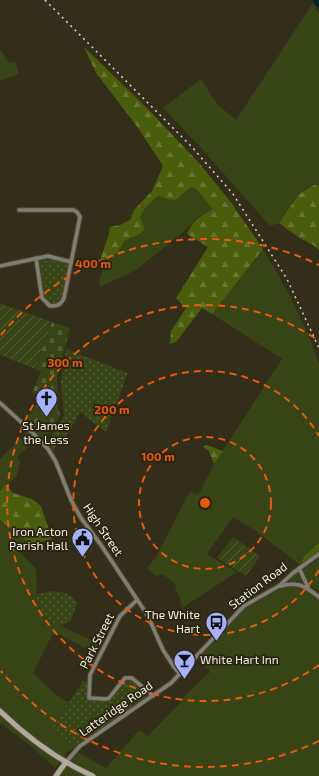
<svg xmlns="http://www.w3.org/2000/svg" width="319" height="776" font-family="'Exo 2',sans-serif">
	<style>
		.grass { fill: #374415 }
		.forest { fill: url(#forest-firs) }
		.cemetery { fill: url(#cemetery-stones) }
		.park { fill: url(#park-dots) }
		.garden { fill: url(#garden-furrows) }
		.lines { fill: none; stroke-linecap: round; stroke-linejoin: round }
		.river { stroke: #02232c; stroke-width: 8 }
		.minor-casing { stroke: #4e4935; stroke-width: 5.5 }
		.secondary-casing { stroke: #4e4935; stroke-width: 7 }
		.minor { stroke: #817d73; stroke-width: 3.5 }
		.secondary { stroke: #b1aa9a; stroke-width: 5 }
		.rail { stroke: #d9d6c8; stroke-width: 1.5; stroke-dasharray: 2 4; stroke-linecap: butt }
		.ring { fill: none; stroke: #e8590c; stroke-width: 2; stroke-dasharray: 7 5 }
		.labels { text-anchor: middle; stroke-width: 3.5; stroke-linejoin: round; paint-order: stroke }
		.poi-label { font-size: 12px; fill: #f1eee1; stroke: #29240f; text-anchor: end }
		.street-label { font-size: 12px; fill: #f1eee1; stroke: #29240f }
		.centre { fill: #e8590c; stroke: #29240f; stroke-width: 2 }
		.ring-label { font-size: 12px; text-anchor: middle; font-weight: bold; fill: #e8590c; stroke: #29240f; stroke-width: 3.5; stroke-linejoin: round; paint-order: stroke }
	</style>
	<defs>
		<pattern id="forest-firs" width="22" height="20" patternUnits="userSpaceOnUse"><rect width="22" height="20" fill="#4a5d0c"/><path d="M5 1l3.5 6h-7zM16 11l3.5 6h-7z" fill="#65752f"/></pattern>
		<pattern id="cemetery-stones" width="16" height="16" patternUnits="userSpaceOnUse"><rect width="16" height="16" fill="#374415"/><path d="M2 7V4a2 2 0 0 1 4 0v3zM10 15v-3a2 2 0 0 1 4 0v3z" fill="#545f37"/></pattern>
		<pattern id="park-dots" width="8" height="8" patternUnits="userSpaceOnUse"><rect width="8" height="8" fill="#374415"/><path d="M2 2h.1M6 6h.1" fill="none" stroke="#545f37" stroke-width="1.8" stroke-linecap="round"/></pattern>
		<pattern id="garden-furrows" width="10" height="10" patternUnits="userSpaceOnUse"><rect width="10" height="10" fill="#374415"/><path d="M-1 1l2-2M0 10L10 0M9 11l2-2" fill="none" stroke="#545f37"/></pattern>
	</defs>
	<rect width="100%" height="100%" fill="#332e19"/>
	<g class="grass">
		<polygon points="313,3 319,14 319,185 314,185 299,194 279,223 270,226 202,149 163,108 201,79 217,104 236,120"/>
		<polygon points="0,49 8,62 15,62 18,69 19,74 0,81"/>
		<path d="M192,187L196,189L214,209L198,217L187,229L136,270L100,287L99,281L106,261L114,256L124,240L139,235L145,229L140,217L146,207L158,196C180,204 176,196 192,187Z"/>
		<path d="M263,249C285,285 305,323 319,363V543L305,555L300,565L256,531L233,517L207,554L237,572L182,608L179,595L176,590L175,584L163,574L156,576L147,568L156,557L190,491L198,495L214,464L282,359L212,314Z"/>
		<polygon points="28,431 36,439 17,457 20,461 17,476 0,491 0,459"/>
		<polygon points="0,520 31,545 18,550 36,569 37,603 45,620 55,623 102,645 97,654 56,633 52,635 33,673 56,695 69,703 51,730 76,747 67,752 55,768 32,747 0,723"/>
		<polygon points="318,559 319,560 319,591 310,585 303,570"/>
		<polygon points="296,573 300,573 303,582 288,581"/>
		<polygon points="294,586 307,591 319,600 319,776 61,776 59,775 77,752 106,768 139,730 148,736 181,702 180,700 210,672 199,658 245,609 280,589"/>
	</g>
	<g class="forest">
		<path d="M84,47L148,109L199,163L230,201L263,249L212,314L202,308L176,342L170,344L171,331L186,308L176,298L208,247L187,234C195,217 199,218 213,209L196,189L192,187C174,197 183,205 158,196L146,207L140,217L145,229C140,236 134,236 126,240C123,241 124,242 122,245C117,254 111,261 100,260L108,237L110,227L120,225L130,220L134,210L152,191L163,166L136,125L96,73Z"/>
		<polygon points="314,185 319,185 319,250 313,245 298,237 279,223 299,194"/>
		<polygon points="207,445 223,451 214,464 209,451 203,447"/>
		<polygon points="6,485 13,493 32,499 41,506 52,539 31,545 0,520 0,491"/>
		<polygon points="319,543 319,551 300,565 305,555"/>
	</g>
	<polygon class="cemetery" points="52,322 70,328 57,377 58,408 60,415 45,441 28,423 29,421 26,419 42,399 32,392 41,372 35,369"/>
	<g class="park">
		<path d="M48,258L68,264L69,267C66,280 67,301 53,305L45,300L43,295L38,262L40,259Z"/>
		<polygon points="66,349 128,373 106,432 80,412 69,432 53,451 47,443 64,416 61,382"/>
		<path d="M52,591C62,592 72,594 77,603L71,620L62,626L45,620L37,603V594Z"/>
		<polygon points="83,681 88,681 87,699 107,701 110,699 125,681 133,682 149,696 76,747 51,730"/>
	</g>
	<g class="garden">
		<polygon points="0,303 52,322 35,369 0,355"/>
		<polygon points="233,537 260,556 246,576 217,558"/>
	</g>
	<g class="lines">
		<polyline class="river" points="317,0 319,3"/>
		<defs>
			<g id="minor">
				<path d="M19,210H73L77,212L80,217L64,298C61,305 57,306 50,306L42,298L36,258"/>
				<polyline points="0,266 48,256 71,262"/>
				<polyline points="0,403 30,430 48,449 56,462 71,500 81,518 101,545 148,616 163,650 174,667 180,674"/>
				<polyline points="299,568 308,587"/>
				<path d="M280,586C298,581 305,586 319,597"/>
				<polyline points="137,600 120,616 95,665 90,675 89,698 106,699 109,698 125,678 132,678 153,696"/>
				<polyline points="66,762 80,746 171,683 244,606 279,586 293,573 319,554"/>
			</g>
			<g id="secondary">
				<path d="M0,711C27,737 59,761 93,776"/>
				<polyline points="56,776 66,762"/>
			</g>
		</defs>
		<use href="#minor" class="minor-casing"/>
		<use href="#secondary" class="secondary-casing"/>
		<use href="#minor" class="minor"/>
		<use href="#secondary" class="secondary"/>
		<polyline class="rail" points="45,0 192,147 233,194 287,279 319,348"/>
	</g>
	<g class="ring">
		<circle cx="205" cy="503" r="66"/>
		<path d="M319 570A132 132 0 1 1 319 436"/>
		<path d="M319 665A198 198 0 1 1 319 341"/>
		<path d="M319 741A264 264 0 0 1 1 671M1 335A264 264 0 0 1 319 265"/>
	</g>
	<defs>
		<symbol id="church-pin" viewBox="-11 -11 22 30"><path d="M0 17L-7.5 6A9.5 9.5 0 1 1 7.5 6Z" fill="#a6b1fc" stroke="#29240f"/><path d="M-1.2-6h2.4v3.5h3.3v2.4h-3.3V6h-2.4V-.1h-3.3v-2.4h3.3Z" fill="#111"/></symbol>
		<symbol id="civic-pin" viewBox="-11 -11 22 30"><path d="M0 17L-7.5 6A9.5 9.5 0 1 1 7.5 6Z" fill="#a6b1fc" stroke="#29240f"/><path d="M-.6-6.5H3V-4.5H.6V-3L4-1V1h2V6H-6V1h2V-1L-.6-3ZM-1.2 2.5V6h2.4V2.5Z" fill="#111"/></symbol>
		<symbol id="bus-pin" viewBox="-11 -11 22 30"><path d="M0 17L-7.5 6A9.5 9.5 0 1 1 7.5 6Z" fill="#a6b1fc" stroke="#29240f"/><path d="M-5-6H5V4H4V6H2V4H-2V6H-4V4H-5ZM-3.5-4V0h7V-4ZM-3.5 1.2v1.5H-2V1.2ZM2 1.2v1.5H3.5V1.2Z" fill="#111"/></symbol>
		<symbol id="bar-pin" viewBox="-11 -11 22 30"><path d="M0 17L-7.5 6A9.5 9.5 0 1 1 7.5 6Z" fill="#a6b1fc" stroke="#29240f"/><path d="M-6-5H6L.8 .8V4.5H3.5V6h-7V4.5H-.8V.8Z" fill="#111"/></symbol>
	</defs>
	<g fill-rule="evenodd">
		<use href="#church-pin" x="34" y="386" width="25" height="34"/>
		<use href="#civic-pin" x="70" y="526" width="25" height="34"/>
		<use href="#bus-pin" x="204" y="610" width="25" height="34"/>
		<use href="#bar-pin" x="172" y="648" width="25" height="34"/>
	</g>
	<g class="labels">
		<g class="poi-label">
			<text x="46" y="430" text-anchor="middle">St James<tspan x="46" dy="14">the Less</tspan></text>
			<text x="68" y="536">Iron Acton<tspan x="68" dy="14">Parish Hall</tspan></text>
			<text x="200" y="619">The White<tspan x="200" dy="14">Hart</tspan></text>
			<text x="200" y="664" text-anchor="start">White Hart Inn</text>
		</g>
		<g class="street-label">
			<text transform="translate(103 530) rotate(56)" y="4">High Street</text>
			<text transform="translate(258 586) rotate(-37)" y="4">Station Road</text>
			<text transform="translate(97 641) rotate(-63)" y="4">Park Street</text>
			<text transform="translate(116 709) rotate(-35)" y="4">Latteridge Road</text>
		</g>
	</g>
	<circle cx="205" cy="503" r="6" class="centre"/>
	<g class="ring-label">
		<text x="93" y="268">400 m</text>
		<text x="65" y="367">300 m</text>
		<text x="112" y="414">200 m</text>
		<text x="158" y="461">100 m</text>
	</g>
</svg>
